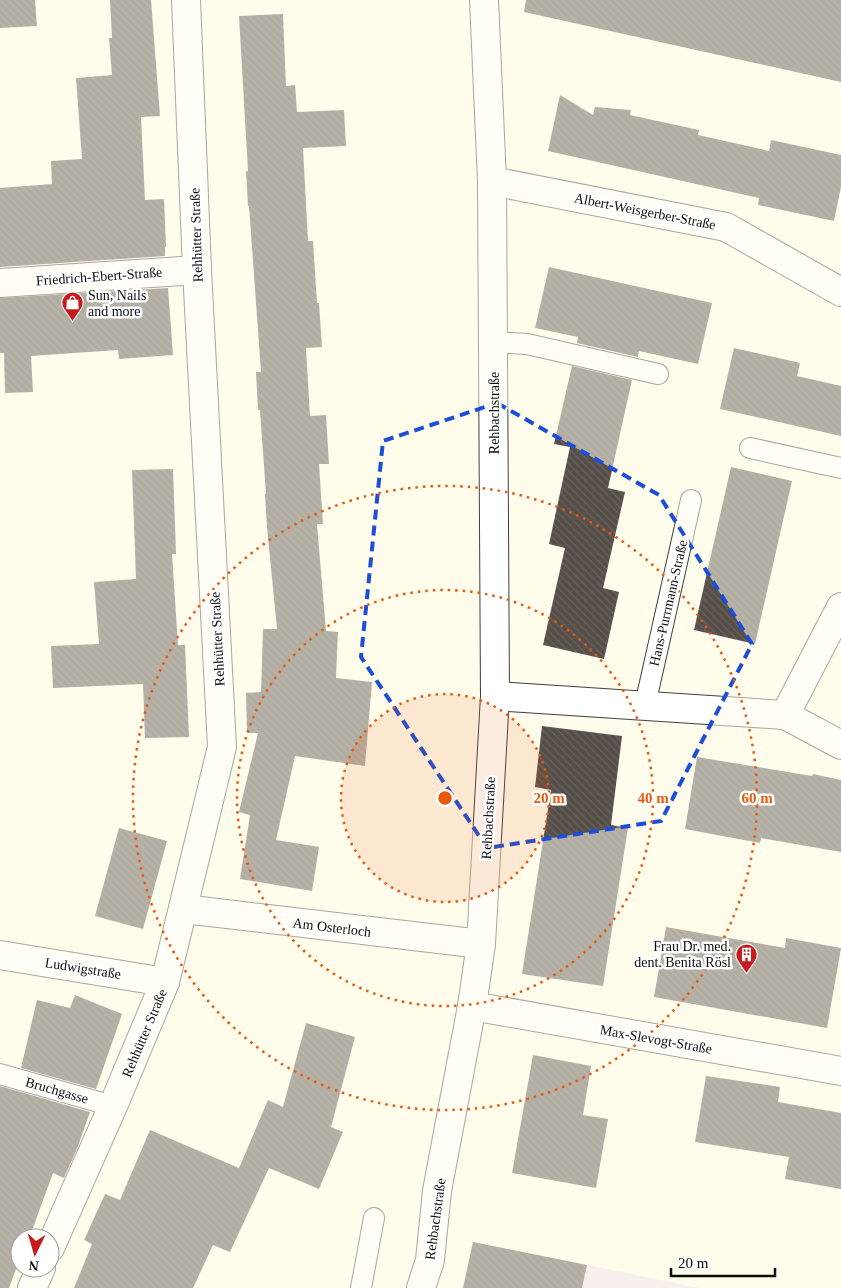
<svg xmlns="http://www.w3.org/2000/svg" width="841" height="1288" font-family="Georgia,serif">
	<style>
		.industrial { fill: #ebe0ec }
		.building { fill: url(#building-back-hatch) }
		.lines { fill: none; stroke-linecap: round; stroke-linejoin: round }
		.service-casing { stroke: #3f3f3f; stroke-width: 22 }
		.minor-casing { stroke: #3f3f3f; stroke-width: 30 }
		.service { stroke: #fff; stroke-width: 20 }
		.minor { stroke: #fff; stroke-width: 28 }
		.marked { fill: none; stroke: #1d4ed8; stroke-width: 4; stroke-dasharray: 10 6; stroke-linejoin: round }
		.ring { fill: none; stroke: #e8590c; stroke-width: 2.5; stroke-dasharray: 2.5 5 }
		.labels { text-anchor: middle; stroke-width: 5; stroke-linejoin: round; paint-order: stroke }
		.street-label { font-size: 14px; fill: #0c0c0c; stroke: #fff }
		.poi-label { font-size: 14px; fill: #0c0c0c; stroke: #fff; text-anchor: start }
		.centre { fill: #e8590c; stroke: #fff; stroke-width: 2.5 }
		.ring-label { font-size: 15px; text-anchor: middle; font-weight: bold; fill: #e8590c; stroke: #fff; stroke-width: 5; stroke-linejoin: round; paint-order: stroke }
	</style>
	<defs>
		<pattern id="building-back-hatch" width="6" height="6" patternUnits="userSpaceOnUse" patternTransform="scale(1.25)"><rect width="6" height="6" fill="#564e48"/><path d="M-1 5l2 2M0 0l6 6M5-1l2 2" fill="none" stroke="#69635e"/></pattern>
	</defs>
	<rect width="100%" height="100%" fill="#fffcec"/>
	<polygon class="industrial" points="473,1242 587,1265 700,1288 463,1288"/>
	<g class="building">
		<polygon points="0,0 35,0 37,26 0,28"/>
		<polygon points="110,0 151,0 160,116 141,117 145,200 164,199 166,247 165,247 165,256 0,267 0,188 52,184 51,161 82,159 76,78 112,75 109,38 112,38"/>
		<polygon points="526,0 841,0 841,82 524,12"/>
		<polygon points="283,14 286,86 295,85 297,112 344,110 346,146 303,148 308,241 313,241 317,303 319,303 322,347 306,348 310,416 326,415 329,464 319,464 323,524 317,524 326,631 338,632 336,678 372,682 365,766 295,756 276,840 319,847 312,891 240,879 250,815 239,812 258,733 247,733 246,693 261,692 263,629 277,629 267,527 265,494 266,494 260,410 258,410 256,372 261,372 249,206 248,206 246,171 248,171 239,16"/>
		<polygon points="560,95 593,115 595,107 631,110 630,115 699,130 698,135 769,151 771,140 841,155 841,187 834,221 758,205 759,198 548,151"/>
		<polygon points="549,267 712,303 698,364 639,351 638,357 577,343 578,337 535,328"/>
		<polygon points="168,288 173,355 119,359 118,350 31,356 33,392 5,393 4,353 0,353 0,298"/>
		<polygon points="734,348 800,363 797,376 841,386 841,436 720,409"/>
		<polygon points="572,366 632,380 608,488 625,492 603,588 619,592 604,659 543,645 565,548 549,544 570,447 554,444"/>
		<polygon points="731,467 792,481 755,644 694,630"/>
		<polygon points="173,469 176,554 172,554 178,645 185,645 189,737 145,738 143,684 53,688 51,646 99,644 94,582 136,579 132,470"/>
		<polygon points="542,726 622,736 611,825 628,828 603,986 522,974 551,790 535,787"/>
		<polygon points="697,757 812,776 813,774 841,780 841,852 761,838 760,843 685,829"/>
		<polygon points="119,828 167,841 143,929 95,916"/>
		<polygon points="666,927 785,948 786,938 841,948 827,1028 654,997"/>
		<polygon points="75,995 122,1014 96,1089 21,1068 37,1000 70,1008"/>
		<polygon points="306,1023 355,1037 331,1127 343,1132 319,1189 269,1168 230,1252 213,1245 193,1288 74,1288 92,1244 84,1240 105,1194 120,1200 150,1130 239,1168 268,1100 283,1107"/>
		<polygon points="533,1055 591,1066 583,1115 608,1119 596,1188 512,1173"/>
		<polygon points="706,1076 780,1087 778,1102 841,1113 841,1189 785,1179 789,1157 695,1142"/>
		<polygon points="0,1086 90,1112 77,1149 64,1178 53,1173 30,1236 28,1235 27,1238 20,1238 20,1258 9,1288 0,1288"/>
		<polygon points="473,1242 587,1265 582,1288 463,1288"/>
	</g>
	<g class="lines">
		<defs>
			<g id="service">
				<polyline points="493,342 527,344 658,374"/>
				<polyline points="750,448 841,468"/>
				<polyline points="645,705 691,500"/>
				<polyline points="0,1074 113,1106"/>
				<polyline points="361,1288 374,1218"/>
			</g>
			<g id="minor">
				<polyline points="492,181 726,227 841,292"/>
				<polyline points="0,283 197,270"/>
				<polyline points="495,696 785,715 841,607"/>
				<polyline points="785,715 841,745"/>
				<polyline points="184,909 481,944"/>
				<polyline points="0,955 165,982"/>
				<polyline points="472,1006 841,1071"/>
				<polyline points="50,1248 113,1106 165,982 222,747 197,270 186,0"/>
				<polyline points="32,1288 41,1268"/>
				<polyline points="421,1288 430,1260 437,1191 472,1006 481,944 495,696 492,181 484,0"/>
			</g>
		</defs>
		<use href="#service" class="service-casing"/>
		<use href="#minor" class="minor-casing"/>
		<use href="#service" class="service"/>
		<use href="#minor" class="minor"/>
	</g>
	<path d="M0 0H841V1288H0ZM497,403L659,495L752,644L661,821L487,848L361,657L383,441Z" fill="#fffcec" fill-opacity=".55" fill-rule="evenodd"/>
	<path class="marked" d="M497,403L659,495L752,644L661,821L487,848L361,657L383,441Z"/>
	<circle cx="445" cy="798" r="104" fill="#e8590c" fill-opacity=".12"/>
	<g class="ring">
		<circle cx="445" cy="798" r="104"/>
		<circle cx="445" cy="798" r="208"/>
		<circle cx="445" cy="798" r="312"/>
	</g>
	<defs>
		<symbol id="shop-pin" viewBox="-11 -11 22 30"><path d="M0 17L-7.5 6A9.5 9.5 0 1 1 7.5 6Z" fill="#c61a1c" stroke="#fff"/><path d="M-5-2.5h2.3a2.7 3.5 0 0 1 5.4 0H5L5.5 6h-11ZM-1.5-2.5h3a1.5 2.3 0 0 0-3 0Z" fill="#fff"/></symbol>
		<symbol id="building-pin" viewBox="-11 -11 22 30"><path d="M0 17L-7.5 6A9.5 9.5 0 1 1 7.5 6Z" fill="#c61a1c" stroke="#fff"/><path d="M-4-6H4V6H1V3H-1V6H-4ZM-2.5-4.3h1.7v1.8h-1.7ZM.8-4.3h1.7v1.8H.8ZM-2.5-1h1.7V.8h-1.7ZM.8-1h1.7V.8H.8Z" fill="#fff"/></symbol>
	</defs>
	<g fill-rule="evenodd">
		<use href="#shop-pin" x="60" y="290" width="25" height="34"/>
		<use href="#building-pin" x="734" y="942" width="25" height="34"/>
	</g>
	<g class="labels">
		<g class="street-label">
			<text transform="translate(645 211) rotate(11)" y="5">Albert-Weisgerber-Straße</text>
			<text transform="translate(196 235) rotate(-92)" y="5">Rehhütter Straße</text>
			<text transform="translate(99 276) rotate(-4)" y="5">Friedrich-Ebert-Straße</text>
			<text transform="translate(494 413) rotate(-90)" y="5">Rehbachstraße</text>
			<text transform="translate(668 603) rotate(-77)" y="5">Hans-Purrmann-Straße</text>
			<text transform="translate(217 639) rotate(-93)" y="5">Rehhütter Straße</text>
			<text transform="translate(488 818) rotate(-87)" y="5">Rehbachstraße</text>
			<text transform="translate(332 927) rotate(7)" y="5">Am Osterloch</text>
			<text transform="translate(83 968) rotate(9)" y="5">Ludwigstraße</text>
			<text transform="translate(144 1033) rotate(-67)" y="5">Rehhütter Straße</text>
			<text transform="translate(656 1039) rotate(10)" y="5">Max-Slevogt-Straße</text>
			<text transform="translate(57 1090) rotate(16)" y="5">Bruchgasse</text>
			<text transform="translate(435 1219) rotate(-82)" y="5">Rehbachstraße</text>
		</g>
		<g class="poi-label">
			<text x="88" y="300">Sun, Nails<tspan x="88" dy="16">and more</tspan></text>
			<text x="731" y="951" text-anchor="end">Frau Dr. med.<tspan x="731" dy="16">dent. Benita Rösl</tspan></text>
		</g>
	</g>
	<circle cx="445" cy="798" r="8" class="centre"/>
	<g class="ring-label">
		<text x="549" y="803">20 m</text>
		<text x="653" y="803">40 m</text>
		<text x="757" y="803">60 m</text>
	</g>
	<g transform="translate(35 1253) rotate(185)"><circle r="24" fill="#ffffff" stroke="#9e9e9e"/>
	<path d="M0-4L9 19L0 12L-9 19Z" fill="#c61a1c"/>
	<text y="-8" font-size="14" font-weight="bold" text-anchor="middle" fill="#0c0c0c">N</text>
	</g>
	<path d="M671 1268v8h104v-8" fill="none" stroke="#0c0c0c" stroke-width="2.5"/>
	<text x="678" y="1268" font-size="15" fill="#0c0c0c" stroke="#ffffff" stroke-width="4" paint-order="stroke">20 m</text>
</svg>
